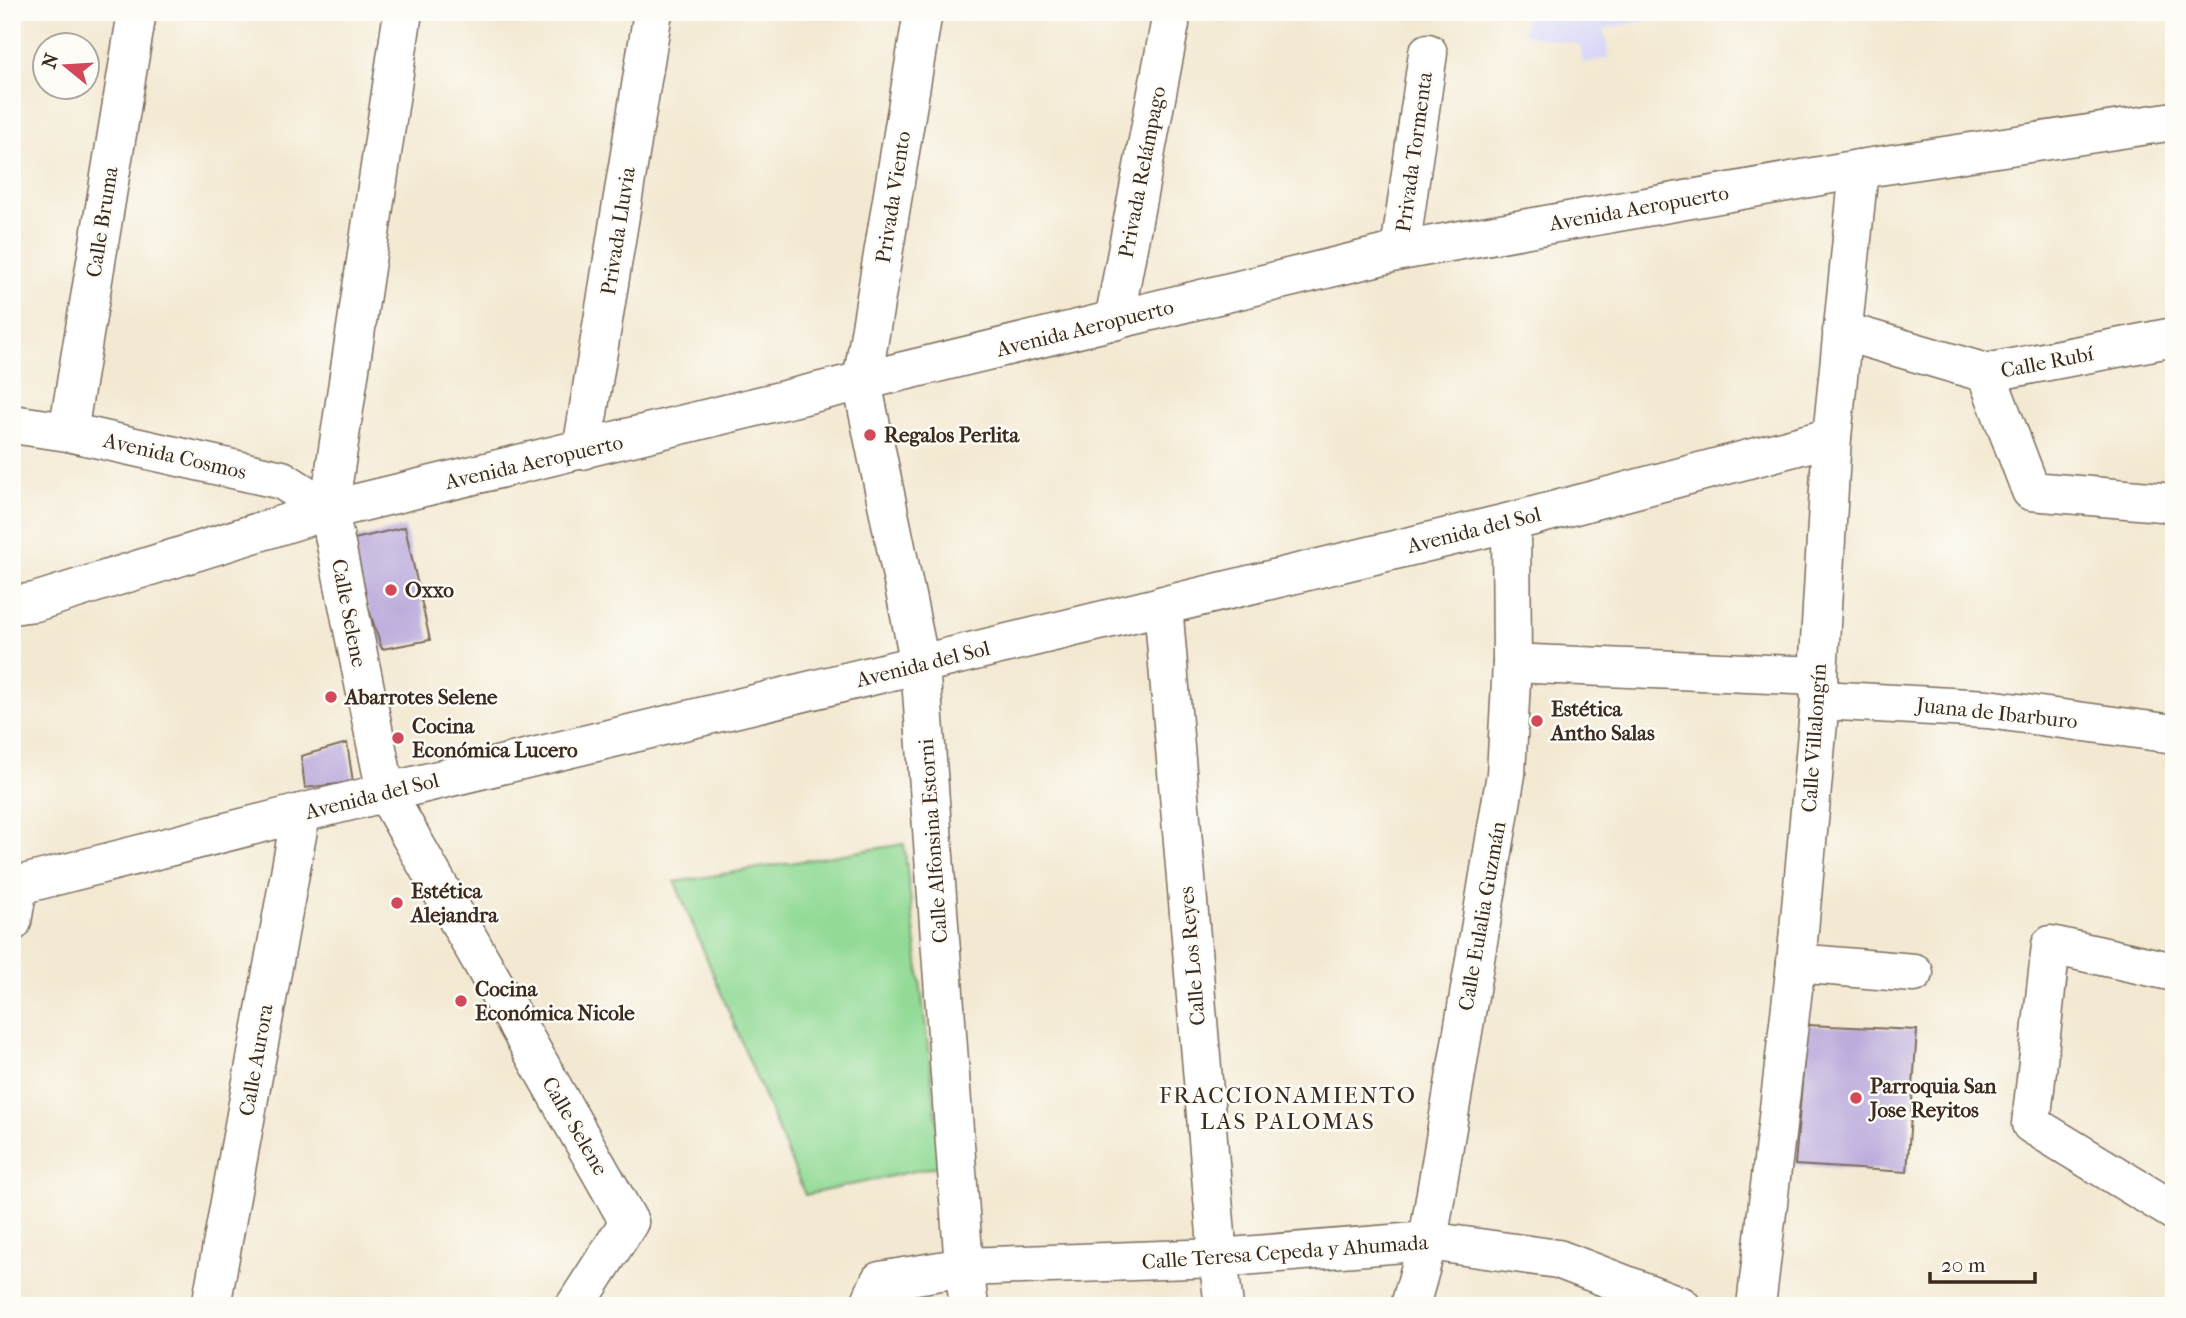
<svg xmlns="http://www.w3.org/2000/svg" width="2186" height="1318" font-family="'IM FELL French Canon',serif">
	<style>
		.built { fill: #d8d7f8 }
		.green { fill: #92da95; stroke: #66825a; stroke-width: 2 }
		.building { fill: #bcacdc }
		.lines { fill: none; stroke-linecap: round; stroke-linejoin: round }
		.minor-casing { stroke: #7b6d5d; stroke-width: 41 }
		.minor { stroke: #fff; stroke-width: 38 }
		.poi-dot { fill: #d1495b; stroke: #fdfcf7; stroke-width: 2.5 }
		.labels { text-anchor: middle; stroke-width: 5; stroke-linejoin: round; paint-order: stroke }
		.street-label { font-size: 21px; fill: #3b2a1e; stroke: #fdfcf7 }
		.poi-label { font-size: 21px; font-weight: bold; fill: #3b2a1e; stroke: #fdfcf7; text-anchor: start }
		.neighbourhood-label { font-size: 23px; letter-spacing: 2px; fill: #3b2a1e; stroke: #fdfcf7 }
	</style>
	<rect width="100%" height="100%" fill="#fdfcf7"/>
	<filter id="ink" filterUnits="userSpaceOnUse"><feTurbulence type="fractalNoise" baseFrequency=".0143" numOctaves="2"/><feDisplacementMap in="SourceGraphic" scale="14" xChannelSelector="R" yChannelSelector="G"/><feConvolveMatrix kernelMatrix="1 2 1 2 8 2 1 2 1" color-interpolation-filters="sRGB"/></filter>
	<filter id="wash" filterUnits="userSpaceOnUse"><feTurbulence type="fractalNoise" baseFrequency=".00686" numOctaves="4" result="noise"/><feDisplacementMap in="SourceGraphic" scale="28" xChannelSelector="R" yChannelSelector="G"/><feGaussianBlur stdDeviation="1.57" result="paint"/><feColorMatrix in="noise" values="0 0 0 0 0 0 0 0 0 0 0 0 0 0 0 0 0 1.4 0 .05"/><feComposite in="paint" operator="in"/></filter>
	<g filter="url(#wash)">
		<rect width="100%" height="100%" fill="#f3e9d2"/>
		<polygon class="built" points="1527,12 1687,12 1604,29 1609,58 1583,63 1580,45 1523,34"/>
		<polygon class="green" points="904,844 942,1165 805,1195 675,882"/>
		<g id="blocks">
			<g class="building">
				<polygon points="405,527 430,640 382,649 346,541"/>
				<polygon points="347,743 353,782 305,788 301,756"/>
				<polygon points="1807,1025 1917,1030 1907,1172 1795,1165"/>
			</g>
		</g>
	</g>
	<g filter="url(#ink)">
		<use href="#blocks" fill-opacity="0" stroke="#7b6d5d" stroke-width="2"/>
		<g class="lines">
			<defs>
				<g id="minor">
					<polyline points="403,12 329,510 386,793 629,1222 575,1306"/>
					<polyline points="923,12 862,382 920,664 964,1267 969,1306"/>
					<polyline points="1400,251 1428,53"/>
					<polyline points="1114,321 1170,24"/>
					<polyline points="1842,331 1986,373 2174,337"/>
					<polyline points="1986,373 2031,491 2174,503"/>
					<polyline points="12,424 68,432 282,480 329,510"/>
					<polyline points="68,432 137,12"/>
					<polyline points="582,450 653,12"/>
					<polyline points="12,605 35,602 329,510 1400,251 1859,169 2174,121"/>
					<polyline points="1163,605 1218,1258 1224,1306"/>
					<polyline points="1512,663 1818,676"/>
					<polyline points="1820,700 1988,709 2174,734"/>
					<polyline points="12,887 301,813 1511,522 1832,437"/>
					<polyline points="12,922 18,886"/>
					<polyline points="1796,963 1914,973"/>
					<polyline points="2174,972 2051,945 2031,1124 2174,1211"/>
					<polyline points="211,1306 301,813"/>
					<polyline points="869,1306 880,1281 964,1267 1218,1258 1428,1241 1558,1259 1681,1306"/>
					<polyline points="1410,1306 1428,1241 1506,774 1512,663 1511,522"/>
					<polyline points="1756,1306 1796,963 1820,700 1818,676 1832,437 1859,169"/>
				</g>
			</defs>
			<use href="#minor" class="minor-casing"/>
			<use href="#minor" class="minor"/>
		</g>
	</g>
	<g class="poi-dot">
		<circle cx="870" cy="435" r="7"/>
		<circle cx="391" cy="590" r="7"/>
		<circle cx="331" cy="697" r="7"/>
		<circle cx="1537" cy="721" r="7"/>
		<circle cx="398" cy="738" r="7"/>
		<circle cx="397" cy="903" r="7"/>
		<circle cx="461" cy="1001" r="7"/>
		<circle cx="1856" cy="1098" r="7"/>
	</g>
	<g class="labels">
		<g class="street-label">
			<text transform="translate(1414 152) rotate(-82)" y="7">Privada Tormenta</text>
			<text transform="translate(1142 172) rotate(-79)" y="7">Privada Relámpago</text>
			<text transform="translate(893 197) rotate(-81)" y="7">Privada Viento</text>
			<text transform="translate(1639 208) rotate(-10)" y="7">Avenida Aeropuerto</text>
			<text transform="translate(102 222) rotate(-81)" y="7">Calle Bruma</text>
			<text transform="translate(618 231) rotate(-81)" y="7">Privada Lluvia</text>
			<text transform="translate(1085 328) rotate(-14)" y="7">Avenida Aeropuerto</text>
			<text transform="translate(2047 362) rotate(-11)" y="7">Calle Rubí</text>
			<text transform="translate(175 456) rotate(13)" y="7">Avenida Cosmos</text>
			<text transform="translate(534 462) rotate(-13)" y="7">Avenida Aeropuerto</text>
			<text transform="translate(1474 530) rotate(-14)" y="7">Avenida del Sol</text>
			<text transform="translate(349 613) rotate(79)" y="7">Calle Selene</text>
			<text transform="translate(923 664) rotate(-14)" y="7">Avenida del Sol</text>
			<text transform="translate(1997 713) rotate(6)" y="7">Juana de Ibarburo</text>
			<text transform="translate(1814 738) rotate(-86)" y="7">Calle Villalongín</text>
			<text transform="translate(372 796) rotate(-14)" y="7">Avenida del Sol</text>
			<text transform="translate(933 841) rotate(-94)" y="7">Calle Alfonsina Estorni</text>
			<text transform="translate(1482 916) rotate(-80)" y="7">Calle Eulalia Guzmán</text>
			<text transform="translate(1192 956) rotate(-95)" y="7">Calle Los Reyes</text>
			<text transform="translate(256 1060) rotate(-80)" y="7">Calle Aurora</text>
			<text transform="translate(575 1126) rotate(60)" y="7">Calle Selene</text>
			<text transform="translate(1285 1252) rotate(-4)" y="7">Calle Teresa Cepeda y Ahumada</text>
		</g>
		<g class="poi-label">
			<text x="884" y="442">Regalos Perlita</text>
			<text x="405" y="597">Oxxo</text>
			<text x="345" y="704">Abarrotes Selene</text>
			<text x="1551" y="716">Estética<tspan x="1551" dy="24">Antho Salas</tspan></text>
			<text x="412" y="733">Cocina<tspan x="412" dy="24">Económica Lucero</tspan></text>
			<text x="411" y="898">Estética<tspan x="411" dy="24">Alejandra</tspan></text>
			<text x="475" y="996">Cocina<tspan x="475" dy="24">Económica Nicole</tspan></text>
			<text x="1870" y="1093">Parroquia San<tspan x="1870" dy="24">Jose Reyitos</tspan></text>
		</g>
		<g class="neighbourhood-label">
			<text x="1288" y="1103">FRACCIONAMIENTO<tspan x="1288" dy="26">LAS PALOMAS</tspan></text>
		</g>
	</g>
	<rect width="2186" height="1318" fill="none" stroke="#fdfcf7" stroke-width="42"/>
	<g transform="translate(66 66) rotate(288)"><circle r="33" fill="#fdfcf7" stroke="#afa8a0" stroke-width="2"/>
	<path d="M0-5L12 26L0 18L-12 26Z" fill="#d1495b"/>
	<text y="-10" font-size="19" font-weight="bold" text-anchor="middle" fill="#3b2a1e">N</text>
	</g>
	<path d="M1930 1272v10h105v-10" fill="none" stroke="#3b2a1e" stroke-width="3.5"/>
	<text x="1941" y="1272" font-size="21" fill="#3b2a1e" stroke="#fdfcf7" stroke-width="5" paint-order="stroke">20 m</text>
</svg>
